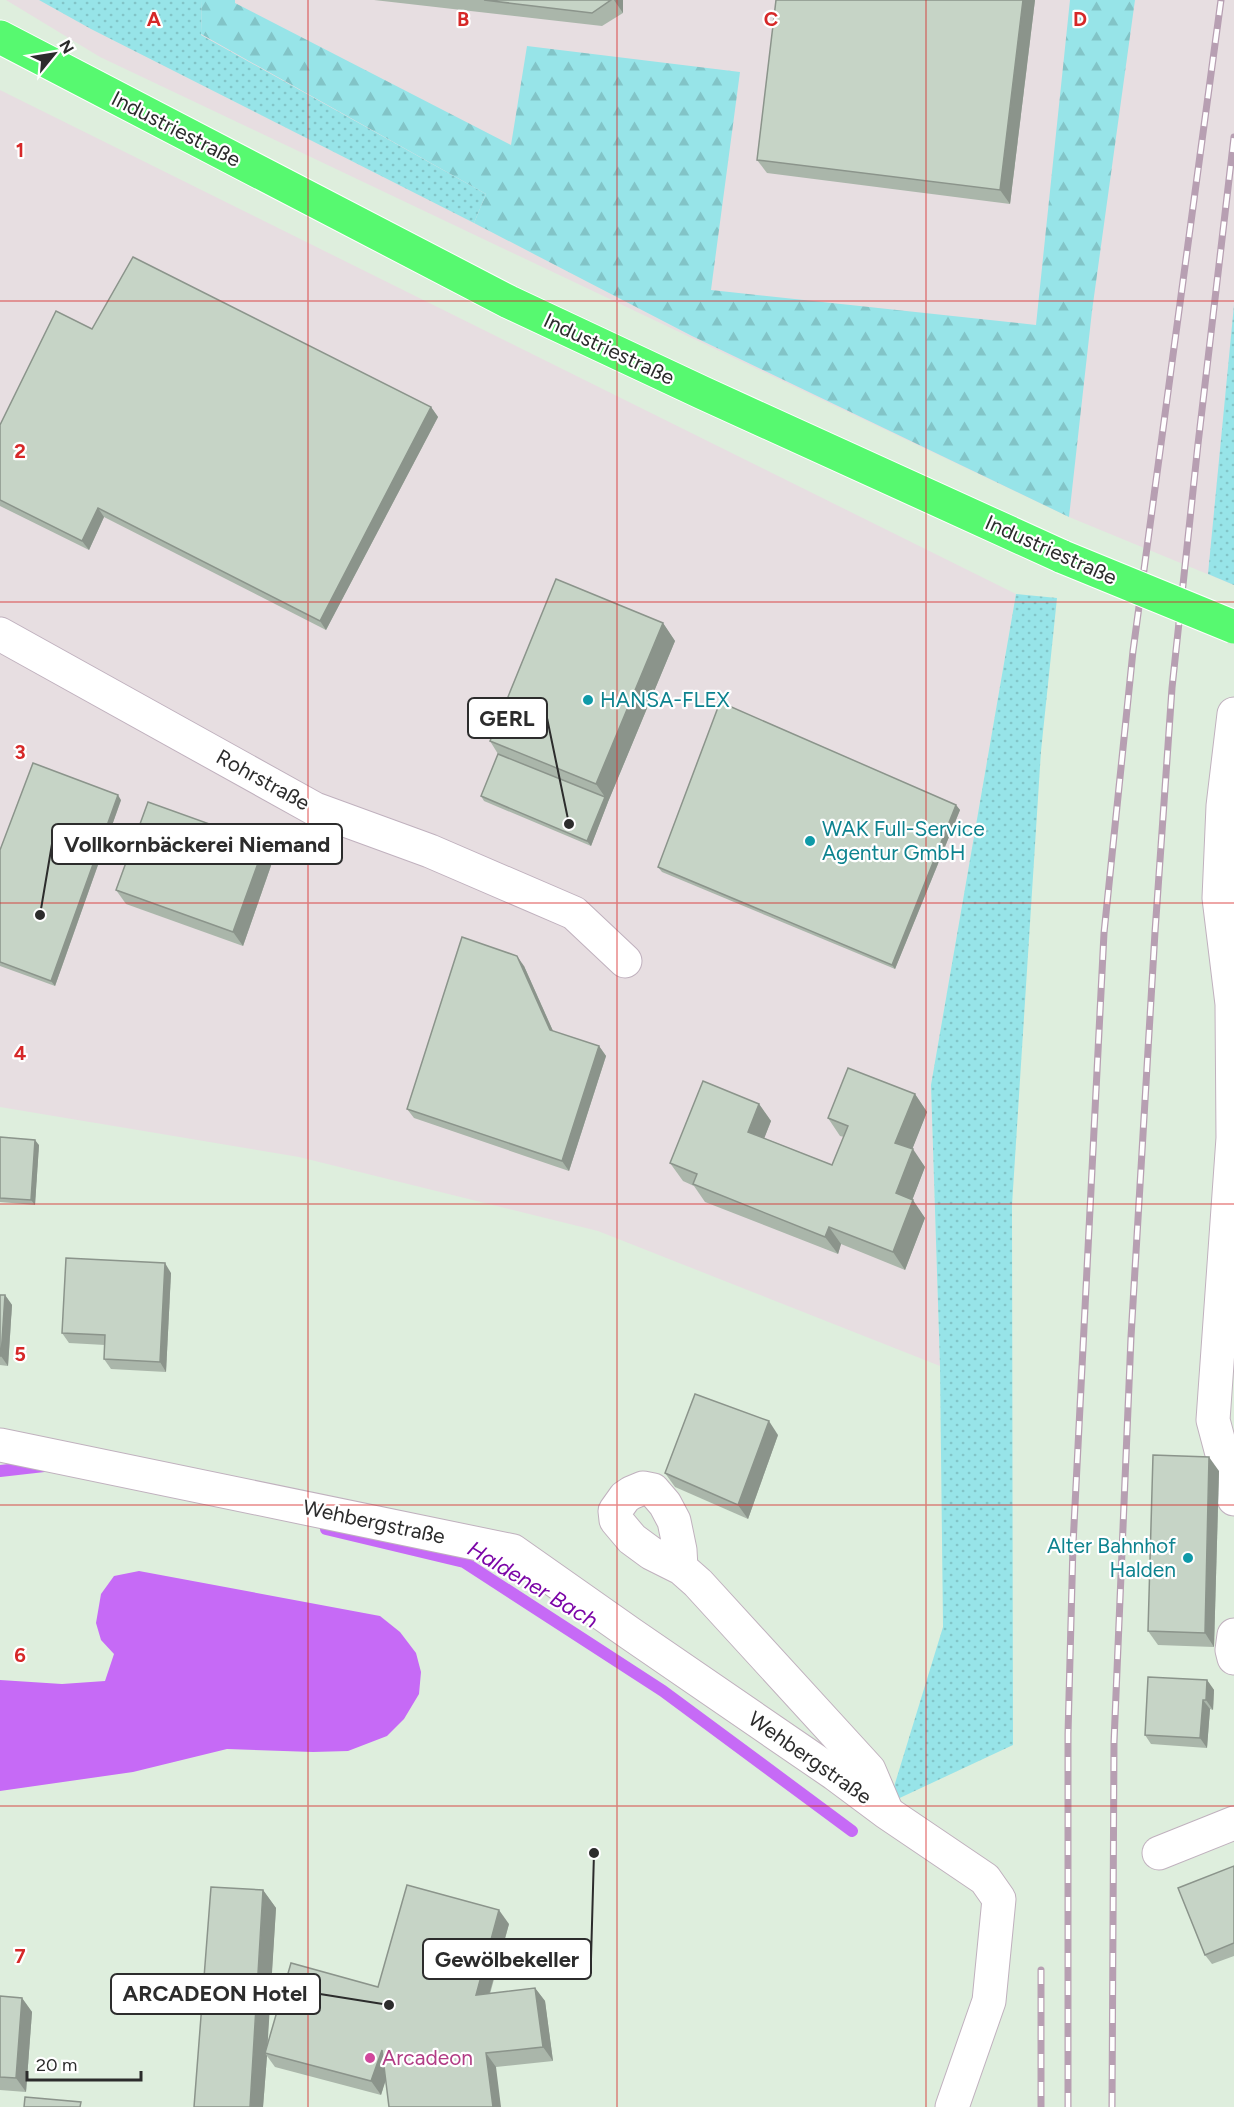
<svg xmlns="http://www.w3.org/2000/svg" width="1234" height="2107" font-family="Figtree,sans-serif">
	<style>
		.industrial { fill: #e7dee1 }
		.grass { fill: url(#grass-dots) }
		.forest { fill: url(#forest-firs) }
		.water { fill: #c66af6 }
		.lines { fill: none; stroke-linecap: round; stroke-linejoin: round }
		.stream { stroke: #c66af6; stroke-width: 12 }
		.minor-casing { stroke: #c0b1be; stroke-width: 35 }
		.major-casing { stroke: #fff; stroke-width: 35 }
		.minor { stroke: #fff; stroke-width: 33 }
		.major { stroke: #57f970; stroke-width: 33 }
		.rail-casing { stroke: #b79fb2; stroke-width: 7 }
		.rail { stroke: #fff; stroke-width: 4.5; stroke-dasharray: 14; stroke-linecap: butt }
		.major-bridge-casing { stroke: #fff; stroke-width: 35; stroke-linecap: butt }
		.major-bridge { stroke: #57f970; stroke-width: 33 }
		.wall { fill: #aab6aa }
		.shaded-wall { fill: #8b948b }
		.building { fill: #c6d4c6; stroke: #8b948b; stroke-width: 1.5 }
		.grid { fill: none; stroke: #d62828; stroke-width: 1.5; stroke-opacity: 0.55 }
		.culture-dot { fill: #0f9aa8; stroke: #fff; stroke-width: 2 }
		.hotel-dot { fill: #d1479c; stroke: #fff; stroke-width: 2 }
		.labels { text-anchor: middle; stroke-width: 4.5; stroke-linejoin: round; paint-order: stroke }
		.street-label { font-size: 21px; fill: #2c2c2c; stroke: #fff }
		.culture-label { font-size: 21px; fill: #0d838f; stroke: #fff; text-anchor: start }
		.hotel-label { font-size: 21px; fill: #b23c85; stroke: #fff; text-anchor: start }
		.water-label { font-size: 22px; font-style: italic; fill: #7b05a7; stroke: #fff }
		.grid-label { font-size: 20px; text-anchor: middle; font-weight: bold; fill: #d62828; stroke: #fff; stroke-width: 4.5; stroke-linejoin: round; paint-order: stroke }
		.leader { fill: none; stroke: #2c2c2c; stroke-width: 2 }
		.callout-dot { fill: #2c2c2c; stroke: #fff; stroke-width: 2 }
		.callout { fill: #fff; stroke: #2c2c2c; stroke-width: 2 }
		.callout-label { font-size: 22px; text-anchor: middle; font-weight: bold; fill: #2c2c2c }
	</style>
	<defs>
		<pattern id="grass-dots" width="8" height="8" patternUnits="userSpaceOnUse" patternTransform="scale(1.5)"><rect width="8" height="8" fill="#97e4e8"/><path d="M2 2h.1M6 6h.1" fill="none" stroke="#82c4c7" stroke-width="1.8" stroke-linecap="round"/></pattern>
		<pattern id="forest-firs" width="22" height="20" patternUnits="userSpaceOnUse" patternTransform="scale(1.5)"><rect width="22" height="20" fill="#97e4e8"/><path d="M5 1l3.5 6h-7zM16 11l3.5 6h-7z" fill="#82c4c7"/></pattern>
	</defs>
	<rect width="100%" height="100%" fill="#deeedd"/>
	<g class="industrial">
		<polygon points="6,0 1234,0 1234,585 1069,517 100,57"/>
		<polygon points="0,90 1016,594 931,1085 940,1366 598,1231 299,1157 0,1107"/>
	</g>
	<g class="grass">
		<polygon points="39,0 202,0 201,35 486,194 474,223 91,29"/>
		<polygon points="1234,305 1234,585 1208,574"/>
		<polygon points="1016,594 1057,598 1041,751 1012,1205 1013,1745 889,1803 943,1627 940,1366 931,1085"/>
	</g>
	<polygon class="forest" points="202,0 235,0 235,3 511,145 527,46 740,72 711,290 1036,325 1070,0 1135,0 1092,311 1069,517 692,336 474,223 486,194 201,34"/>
	<polygon class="water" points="139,1571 380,1616 400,1632 416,1653 421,1672 419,1694 404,1719 387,1736 348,1751 313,1752 227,1749 133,1772 0,1791 0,1680 62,1684 105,1681 114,1654 101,1640 96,1623 101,1594 114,1576"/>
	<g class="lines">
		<g class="stream">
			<polyline points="0,1471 44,1466"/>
			<polyline points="326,1529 464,1562 663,1691 852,1831"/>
		</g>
		<defs>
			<g id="minor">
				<polyline points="0,634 315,809 430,851 574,913 625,961"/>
				<polyline points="1234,714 1223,806 1219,898 1232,1004 1233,1138 1213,1420 1234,1499"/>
				<polyline points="0,1445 513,1551 631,1634 835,1774 886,1812 985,1879 999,1899 989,2001 952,2107"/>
				<polyline points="681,1568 680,1550 674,1521 665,1504 653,1490 643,1488 631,1493 625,1497 615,1511 616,1520 632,1539 651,1553 681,1568 698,1583 869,1770 886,1810"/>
				<polyline points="1234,1635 1232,1650 1234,1658"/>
				<polyline points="1159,1853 1234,1823"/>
			</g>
			<polyline id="major" points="0,37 509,302 703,393 1063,557"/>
		</defs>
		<use href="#minor" class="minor-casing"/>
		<use href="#major" class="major-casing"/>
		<use href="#minor" class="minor"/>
		<use href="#major" class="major"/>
		<defs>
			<g id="rail">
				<polyline points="1041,1970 1041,2107"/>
				<polyline points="1068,2107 1068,1734 1073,1545 1104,933 1133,651 1221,0"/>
				<polyline points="1112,2107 1114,1742 1131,1337 1155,932 1172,688 1198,444 1234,137"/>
			</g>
		</defs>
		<use href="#rail" class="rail-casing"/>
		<use href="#rail" class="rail"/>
		<defs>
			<polyline id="major-bridge" points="1063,557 1234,627"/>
		</defs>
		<use href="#major-bridge" class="major-bridge-casing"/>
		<use href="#major-bridge" class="major-bridge"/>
	</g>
	<g class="wall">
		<polygon points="374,0 623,0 623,13 602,26"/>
		<polygon points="1035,0 1010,204 767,173 757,160"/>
		<polygon points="92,329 431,407 438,417 326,630 104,517 89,550 0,506 0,425"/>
		<polygon points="663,623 675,641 608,802 591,846 484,801 481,796 498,754 490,741"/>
		<polygon points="121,800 55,986 0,966 0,850"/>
		<polygon points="956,805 960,810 895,969 662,872 658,867"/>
		<polygon points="265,844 274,857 243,946 126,904 116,890"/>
		<polygon points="524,966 553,1031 599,1046 606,1056 569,1171 414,1118 407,1109"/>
		<polygon points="915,1094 927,1112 912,1149 925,1167 912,1200 925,1218 905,1270 841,1244 838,1254 705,1202 694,1186 683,1181 670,1163 759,1104 771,1121 764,1138 832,1165 844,1137 840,1136 828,1118"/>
		<polygon points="39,1145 35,1205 0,1202 0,1198"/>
		<polygon points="171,1273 166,1372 111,1369 104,1359 105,1345 69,1343 62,1333"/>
		<polygon points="0,1295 5,1295 12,1305 8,1366 0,1365"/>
		<polygon points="778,1435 748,1519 675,1487 665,1473"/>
		<polygon points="1219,1471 1214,1647 1158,1645 1148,1631"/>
		<polygon points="1207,1680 1214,1690 1213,1710 1210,1709 1207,1748 1151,1744 1145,1735"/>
		<polygon points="1234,1866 1234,1956 1212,1964 1205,1955"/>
		<polygon points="263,1890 276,1908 267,2045 378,1987 509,1924 490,1994 535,1988 545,2001 553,2061 496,2067 385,2081 381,2095 275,2067 267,2056 263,2107"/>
		<polygon points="0,1996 22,1998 32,2012 26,2092 0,2090"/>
	</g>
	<g class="shaded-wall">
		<polygon points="614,0 623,0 623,13"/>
		<polygon points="1023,0 1035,0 1010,204 1000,190"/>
		<polygon points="431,407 438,417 326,630 320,621"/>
		<polygon points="98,508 104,517 89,550 82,541"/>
		<polygon points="663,623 675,641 608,802 591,846 587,841 605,797 596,784"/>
		<polygon points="118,795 121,800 55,986 51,981"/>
		<polygon points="956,805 960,810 895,969 892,965"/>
		<polygon points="265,844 274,857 243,946 233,932"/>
		<polygon points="517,956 524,966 557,1040 550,1030"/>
		<polygon points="599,1046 606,1056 569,1171 562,1161"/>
		<polygon points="915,1094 927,1112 908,1160 895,1143"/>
		<polygon points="759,1104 771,1121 760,1149 748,1132"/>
		<polygon points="35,1140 39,1145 35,1205 31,1200"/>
		<polygon points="913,1149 925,1167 908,1211 896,1193"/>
		<polygon points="913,1200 925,1218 905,1270 893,1252"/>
		<polygon points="829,1227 841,1244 838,1254 825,1237"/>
		<polygon points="165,1263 171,1273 166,1372 160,1362"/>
		<polygon points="5,1295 12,1305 8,1366 1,1356"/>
		<polygon points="769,1421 778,1435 748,1519 738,1505"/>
		<polygon points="1209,1457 1219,1471 1214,1647 1205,1633"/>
		<polygon points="1207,1680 1214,1690 1213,1710 1206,1700"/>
		<polygon points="1203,1700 1210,1709 1207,1748 1200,1738"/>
		<polygon points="263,1890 276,1908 267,2054 265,2053 267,2056 263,2107 250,2107"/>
		<polygon points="499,1910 509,1924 485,2009 476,1995"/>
		<polygon points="535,1988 545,2001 553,2061 543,2047"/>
		<polygon points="22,1998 32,2012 26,2092 16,2078"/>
		<polygon points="382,2050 391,2064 381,2095 371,2081"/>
		<polygon points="486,2053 496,2067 501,2107 493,2107"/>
	</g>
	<g class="building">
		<polygon points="484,0 611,0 592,13"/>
		<polygon points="776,0 1023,0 1000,190 757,160"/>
		<polygon points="133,257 431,407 320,621 98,508 82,541 0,500 0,425 56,311 92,329"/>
		<polygon points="556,579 663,623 596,784 490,741"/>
		<polygon points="720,702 956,805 892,965 658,867"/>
		<polygon points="498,754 605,797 587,841 481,796"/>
		<polygon points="33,763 118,795 51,981 0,962 0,850"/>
		<polygon points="148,802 265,844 233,932 116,890"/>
		<polygon points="462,937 517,956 550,1030 599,1046 562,1161 407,1109"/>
		<polygon points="848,1068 915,1094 895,1143 913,1149 896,1193 913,1200 893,1252 829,1227 825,1237 693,1184 697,1174 670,1163 703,1081 759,1104 748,1132 832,1165 848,1126 828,1118"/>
		<polygon points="0,1137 35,1140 31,1200 0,1198"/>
		<polygon points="66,1258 165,1263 160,1362 104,1359 105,1335 62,1333"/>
		<polygon points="0,1295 5,1295 1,1356 0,1356"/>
		<polygon points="695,1394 769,1421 738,1505 665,1473"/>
		<polygon points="1153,1455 1209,1457 1205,1633 1148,1631"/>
		<polygon points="1148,1677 1207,1680 1206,1700 1203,1700 1200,1738 1145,1735"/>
		<polygon points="1234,1866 1234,1943 1205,1955 1178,1888"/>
		<polygon points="407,1885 499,1910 476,1995 535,1988 543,2047 486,2053 493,2107 389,2107 382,2050 371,2081 265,2053 291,1963 378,1987"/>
		<polygon points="211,1887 263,1890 250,2107 194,2107"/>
		<polygon points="0,1996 22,1998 16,2078 0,2077"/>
		<polygon points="25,2097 81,2102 80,2107 24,2107"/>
	</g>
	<path class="grid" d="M308,0V2107M617,0V2107M926,0V2107M0,301H1234M0,602H1234M0,903H1234M0,1204H1234M0,1505H1234M0,1806H1234"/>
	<g class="culture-dot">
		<circle cx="588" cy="700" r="6"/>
		<circle cx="810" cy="841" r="6"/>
		<circle cx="1188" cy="1558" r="6"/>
	</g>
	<circle class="hotel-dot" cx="370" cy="2058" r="6"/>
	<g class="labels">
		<g class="street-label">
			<text transform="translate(176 129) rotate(27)" y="7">Industriestraße</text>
			<text transform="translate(609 349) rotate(25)" y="7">Industriestraße</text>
			<text transform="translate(1051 550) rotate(24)" y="7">Industriestraße</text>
			<text transform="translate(263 780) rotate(29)" y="7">Rohrstraße</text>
			<text transform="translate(374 1522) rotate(12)" y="7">Wehbergstraße</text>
			<text transform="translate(810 1758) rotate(35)" y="7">Wehbergstraße</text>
		</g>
		<g class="culture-label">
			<text x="600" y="707">HANSA-FLEX</text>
			<text x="822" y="836">WAK Full-Service<tspan x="822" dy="24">Agentur GmbH</tspan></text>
			<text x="1176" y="1553" text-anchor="end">Alter Bahnhof<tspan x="1176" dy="24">Halden</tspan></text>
		</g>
		<g class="hotel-label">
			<text x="382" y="2065">Arcadeon</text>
		</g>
		<g class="water-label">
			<text transform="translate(533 1584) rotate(31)" y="8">Haldener Bach</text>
		</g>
	</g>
	<g class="grid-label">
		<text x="154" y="26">A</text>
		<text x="463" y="26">B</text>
		<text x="771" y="26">C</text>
		<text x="1080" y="26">D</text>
		<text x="20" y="157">1</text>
		<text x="20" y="458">2</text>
		<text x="20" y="759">3</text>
		<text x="20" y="1060">4</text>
		<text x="20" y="1361">5</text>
		<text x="20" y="1662">6</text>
		<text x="20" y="1963">7</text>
	</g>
	<path class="leader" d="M569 824L547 718M40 915L52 844M594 1853L591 1959M389 2005L320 1994"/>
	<g class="callout-dot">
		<circle cx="569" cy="824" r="6"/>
		<circle cx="40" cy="915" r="6"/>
		<circle cx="594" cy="1853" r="6"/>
		<circle cx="389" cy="2005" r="6"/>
	</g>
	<g class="callout">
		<rect x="468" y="698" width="79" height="40" rx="6"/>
		<rect x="52" y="824" width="290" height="40" rx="6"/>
		<rect x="423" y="1939" width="168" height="40" rx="6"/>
		<rect x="111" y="1974" width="209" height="40" rx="6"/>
	</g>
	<g class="callout-label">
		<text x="507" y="726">GERL</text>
		<text x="197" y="852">Vollkornbäckerei Niemand</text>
		<text x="507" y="1967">Gewölbekeller</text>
		<text x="215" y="2001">ARCADEON Hotel</text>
	</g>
	<g transform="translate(54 54) rotate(60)" stroke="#ffffff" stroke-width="4.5" paint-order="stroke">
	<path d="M0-4.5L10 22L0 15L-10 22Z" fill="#2c2c2c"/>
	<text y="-9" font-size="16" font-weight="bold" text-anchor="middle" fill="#2c2c2c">N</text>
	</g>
	<path d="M27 2071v9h114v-9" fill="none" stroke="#2c2c2c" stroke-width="3"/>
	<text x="36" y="2071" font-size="18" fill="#2c2c2c" stroke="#ffffff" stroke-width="4.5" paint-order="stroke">20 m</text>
</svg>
